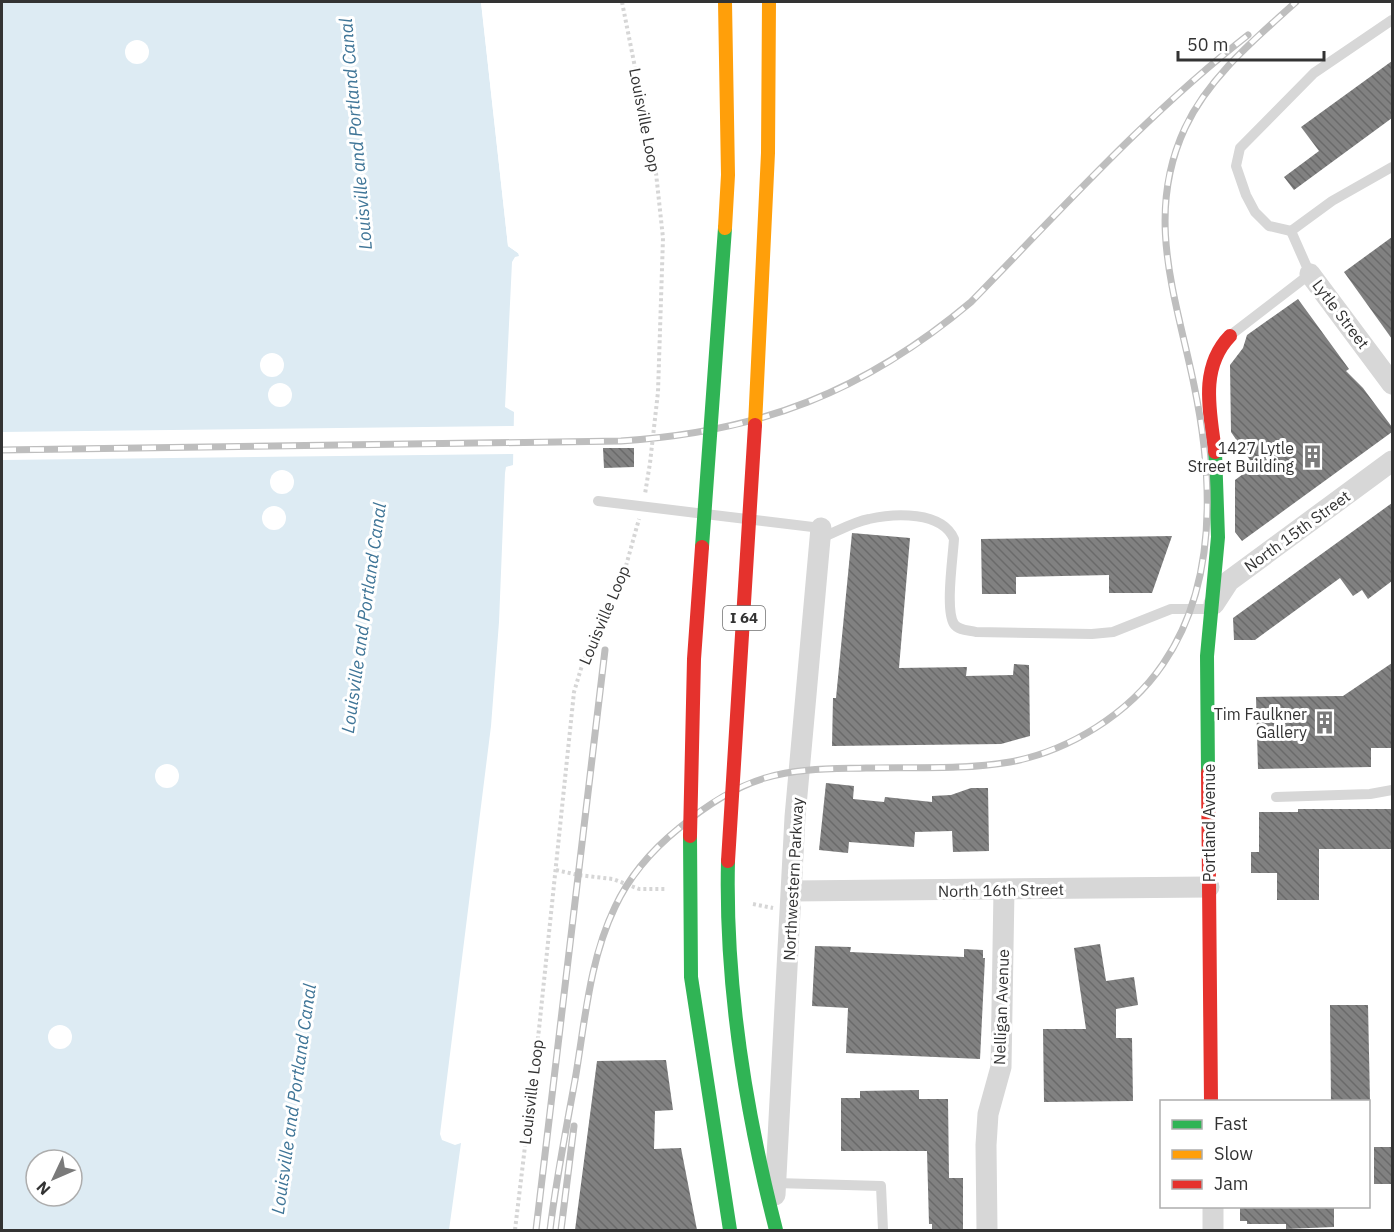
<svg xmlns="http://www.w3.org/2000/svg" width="1394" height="1232" font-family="'IBM Plex Sans',sans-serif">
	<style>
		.water { fill: #ddebf3; fill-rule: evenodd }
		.pier { fill: #fff }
		.building { fill: url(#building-back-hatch) }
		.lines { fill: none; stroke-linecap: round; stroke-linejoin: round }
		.path { stroke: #d6d6d6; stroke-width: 4; stroke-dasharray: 3 3; stroke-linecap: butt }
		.lane { stroke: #d7d7d7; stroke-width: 10 }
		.street { stroke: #d7d7d7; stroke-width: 21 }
		.fast { stroke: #30b455; stroke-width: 14 }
		.jam { stroke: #e5322d; stroke-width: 14 }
		.rail-casing { stroke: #bebebe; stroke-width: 7 }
		.rail { stroke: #fff; stroke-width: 4.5; stroke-dasharray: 14; stroke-linecap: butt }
		.fast-bridge { stroke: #30b455; stroke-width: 14 }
		.slow-bridge { stroke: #ff9f0a; stroke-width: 14 }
		.jam-bridge { stroke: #e5322d; stroke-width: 14 }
		.labels { text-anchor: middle; stroke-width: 6; stroke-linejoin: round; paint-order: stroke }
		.shield { fill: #fff; stroke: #707070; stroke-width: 1.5 }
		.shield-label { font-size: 15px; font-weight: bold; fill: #333 }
		.street-label { font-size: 16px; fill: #333; stroke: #fff }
		.poi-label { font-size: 16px; fill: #333; stroke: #fff; text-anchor: end }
		.water-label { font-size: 18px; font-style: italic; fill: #3f7597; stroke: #fff }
	</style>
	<defs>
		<pattern id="building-back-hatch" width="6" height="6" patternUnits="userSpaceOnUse" patternTransform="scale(1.5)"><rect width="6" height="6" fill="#818181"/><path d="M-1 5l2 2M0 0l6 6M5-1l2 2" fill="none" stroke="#6a6a6a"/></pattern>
	</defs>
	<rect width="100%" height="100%" fill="#fff"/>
	<path class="water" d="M2,2H481L508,246L518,253L519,256L515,257L512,262L505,407L514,412L513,465L506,467L505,473L499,622L491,726L440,1134L442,1140L455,1145L461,1143L449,1230H2ZM36,1160H72V1196H36Z"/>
	<g class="pier">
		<polygon points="481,2 484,2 511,245 521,252 518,253 508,246"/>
		<circle cx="137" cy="52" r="12"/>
		<circle cx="272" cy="365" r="12"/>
		<circle cx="280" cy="395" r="12"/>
		<polygon points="517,426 516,454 2,460 2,432"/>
		<circle cx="282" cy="482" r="12"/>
		<circle cx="274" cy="518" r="12"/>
		<circle cx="167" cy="776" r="12"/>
		<circle cx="60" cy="1037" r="12"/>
	</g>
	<g class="building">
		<polygon points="1392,61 1392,118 1294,190 1284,177 1319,151 1301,127"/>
		<polygon points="1392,237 1392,339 1344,272"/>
		<polygon points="1298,299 1349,369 1346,371 1363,388 1392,427 1392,432 1242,541 1235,532 1235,480 1254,466 1231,432 1230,365 1243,348 1247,335"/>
		<polygon points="603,448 634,448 634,467 604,468"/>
		<polygon points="1392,503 1392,581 1368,599 1362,590 1353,596 1340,578 1255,640 1234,640 1233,618"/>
		<polygon points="852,533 910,538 899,668 967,667 966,676 1013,675 1014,664 1029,665 1030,736 1001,744 832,746 833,698 836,698"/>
		<polygon points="1172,536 1152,593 1109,593 1109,575 1016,577 1016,594 982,594 981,539"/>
		<polygon points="1392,663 1392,748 1371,748 1371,767 1258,769 1256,697 1343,696"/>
		<polygon points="826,783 854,786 853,799 884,802 885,797 932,802 932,796 951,795 971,788 988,788 989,851 953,852 952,831 915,832 914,847 849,842 848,853 819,850"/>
		<polygon points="1298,809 1392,809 1392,849 1319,849 1319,900 1277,900 1277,873 1251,873 1251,852 1259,852 1259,812 1298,812"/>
		<polygon points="1100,944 1106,981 1134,977 1138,1005 1116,1009 1116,1038 1132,1038 1133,1101 1044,1102 1043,1029 1086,1029 1074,948"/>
		<polygon points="815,946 851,947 850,952 964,957 964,949 983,950 983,958 985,958 980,1059 846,1053 848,1008 812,1006"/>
		<polygon points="1330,1005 1368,1005 1370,1101 1331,1101"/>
		<polygon points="666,1060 673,1110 655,1111 654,1149 681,1148 697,1230 575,1230 597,1061"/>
		<polygon points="919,1090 919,1099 948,1099 949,1178 963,1178 963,1230 932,1230 932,1224 929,1224 927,1151 841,1151 841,1098 860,1098 860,1091"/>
		<rect x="1374" y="1147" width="18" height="37"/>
		<polygon points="1240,1206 1334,1206 1334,1227 1286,1229 1286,1224 1247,1224 1247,1221 1240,1221"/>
	</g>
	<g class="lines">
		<g class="path">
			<polyline points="622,2 656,173 663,238 658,392 650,463 645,494"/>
			<polyline points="556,870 578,875 613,879 639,889 666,889"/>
			<polyline points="753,904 773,908"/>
			<polyline points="515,1230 539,1029 574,692 583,662 603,623 624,573 639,519"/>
		</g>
		<g class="lane">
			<polyline points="1291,231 1269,226 1255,212 1246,195 1236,166 1240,148 1314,73 1392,20"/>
			<polyline points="1232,334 1310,274 1291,231 1332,201 1392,167"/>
			<polyline points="598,501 821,528"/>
			<path d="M821,538C836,532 853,522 869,519C895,513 942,511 954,539C953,557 945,610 954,624C959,631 969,630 976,632L1092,634L1113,632L1171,609H1208"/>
			<polyline points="1276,797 1370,794 1392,790"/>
			<polyline points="776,1183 881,1186 883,1230"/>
		</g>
		<g class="street">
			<polyline points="1310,274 1392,384"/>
			<polyline points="1214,604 1229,581 1392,461"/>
			<polyline points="792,891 1209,887"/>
			<polyline points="775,1195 795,817 821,528"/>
			<polyline points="1213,1206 1213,1230"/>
			<polyline points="987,1230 986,1145 988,1114 1001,1067 1004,890"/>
		</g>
		<polyline class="fast" points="1208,773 1207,656 1218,537 1215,452"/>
		<g class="jam">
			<path d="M1215,452C1210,412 1199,368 1230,336"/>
			<polyline points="1208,773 1211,1102"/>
		</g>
		<defs>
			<g id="rail">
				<path d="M2,450L621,441C760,432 864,392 971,302C1061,210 1147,114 1248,35"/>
				<polyline points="536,1230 605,650"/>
				<path d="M550,1230C556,1180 566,1130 575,1080C585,1022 589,961 615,907C629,877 652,850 678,829C705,806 732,788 765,778C798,768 832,769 866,768C913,767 963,770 1010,762C1069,751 1129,714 1163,664C1218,584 1213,476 1194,385C1176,297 1144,216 1185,128C1209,77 1255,39 1296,2"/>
				<polyline points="561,1230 574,1126"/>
			</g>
		</defs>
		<use href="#rail" class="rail-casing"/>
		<use href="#rail" class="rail"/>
		<g class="fast-bridge">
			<polyline points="702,547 725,228"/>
			<polyline points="690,836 691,977 730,1230"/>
			<path d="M728,861C725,986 745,1109 776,1230"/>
		</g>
		<g class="slow-bridge">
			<polyline points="725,228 728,175 725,2"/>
			<polyline points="755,425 768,153 769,2"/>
		</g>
		<g class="jam-bridge">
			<polyline points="690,836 694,659 702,547"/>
			<polyline points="728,861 755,425"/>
		</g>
	</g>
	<defs>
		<symbol id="building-bare" viewBox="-9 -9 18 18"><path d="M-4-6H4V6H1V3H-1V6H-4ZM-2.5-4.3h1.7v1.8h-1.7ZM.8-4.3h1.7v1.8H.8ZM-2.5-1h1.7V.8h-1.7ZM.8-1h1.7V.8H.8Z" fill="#7a7a7a" stroke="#fff" stroke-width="2.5" paint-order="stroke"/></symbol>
	</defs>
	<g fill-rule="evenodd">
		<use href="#building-bare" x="1296" y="440" width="33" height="33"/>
		<use href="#building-bare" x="1308" y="706" width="33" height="33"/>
	</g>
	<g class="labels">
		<rect class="shield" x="723" y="606" width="42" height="24" rx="4.5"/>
		<g class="shield-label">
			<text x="744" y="623">I 64</text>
		</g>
		<g class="street-label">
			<text transform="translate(645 120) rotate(79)" y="6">Louisville Loop</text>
			<text transform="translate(1341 314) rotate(53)" y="6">Lytle Street</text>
			<text transform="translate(1297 531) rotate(-36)" y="6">North 15th Street</text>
			<text transform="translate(604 615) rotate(-67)" y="6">Louisville Loop</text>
			<text transform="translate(1209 823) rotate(-90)" y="6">Portland Avenue</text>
			<text transform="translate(793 879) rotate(-87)" y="6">Northwestern Parkway</text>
			<text transform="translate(1001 890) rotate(-1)" y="6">North 16th Street</text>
			<text transform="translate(1001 1007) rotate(-88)" y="6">Nelligan Avenue</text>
			<text transform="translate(531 1092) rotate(-83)" y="6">Louisville Loop</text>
		</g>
		<g class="poi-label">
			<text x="1294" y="454">1427 Lytle<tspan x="1294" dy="18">Street Building</tspan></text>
			<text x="1307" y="720">Tim Faulkner<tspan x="1307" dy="18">Gallery</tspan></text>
		</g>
		<g class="water-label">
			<text transform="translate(356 134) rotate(-95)" y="6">Louisville and Portland Canal</text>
			<text transform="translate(364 618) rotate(-82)" y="6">Louisville and Portland Canal</text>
			<text transform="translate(294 1099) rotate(-82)" y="6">Louisville and Portland Canal</text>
		</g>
	</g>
	<rect width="1394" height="1232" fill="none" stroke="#333333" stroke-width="6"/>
	<rect x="1160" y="1100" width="210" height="108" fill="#ffffff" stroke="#adadad" stroke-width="1.5"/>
	<rect x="1172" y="1120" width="30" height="9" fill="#30b455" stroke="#adadad" stroke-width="1.5"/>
	<text x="1214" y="1130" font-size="18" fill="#333333">Fast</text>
	<rect x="1172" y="1150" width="30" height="9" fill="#ff9f0a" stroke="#adadad" stroke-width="1.5"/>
	<text x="1214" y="1160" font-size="18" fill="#333333">Slow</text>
	<rect x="1172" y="1180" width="30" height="9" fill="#e5322d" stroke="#adadad" stroke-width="1.5"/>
	<text x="1214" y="1190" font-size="18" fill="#333333">Jam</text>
	<g transform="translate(54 1178) rotate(226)"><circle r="28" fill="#ffffff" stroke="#adadad" stroke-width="1.5"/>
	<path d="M0-4.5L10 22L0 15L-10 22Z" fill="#7a7a7a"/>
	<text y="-9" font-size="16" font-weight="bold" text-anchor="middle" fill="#333333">N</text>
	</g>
	<path d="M1178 51v9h146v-9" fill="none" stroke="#333333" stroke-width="3"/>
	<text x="1187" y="51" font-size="18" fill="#333333" stroke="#ffffff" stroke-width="4.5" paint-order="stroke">50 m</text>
</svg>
